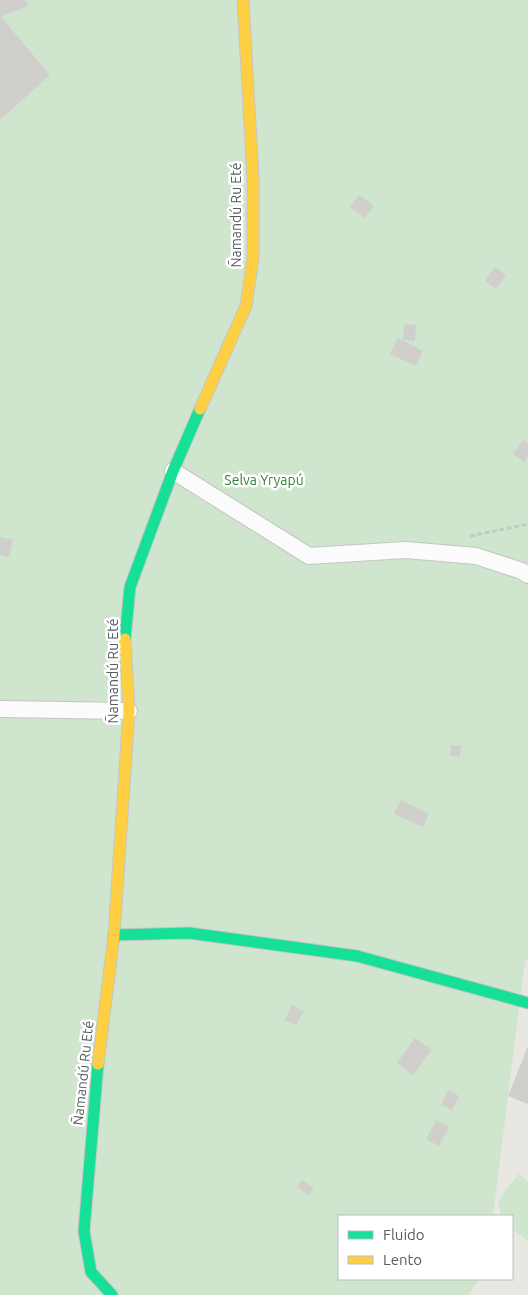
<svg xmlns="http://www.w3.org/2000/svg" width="528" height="1295" font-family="Ubuntu,sans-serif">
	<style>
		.green { fill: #d0e5cd }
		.building { fill: #d0cfcc }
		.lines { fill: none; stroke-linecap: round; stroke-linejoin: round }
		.street-casing { stroke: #c5c5c4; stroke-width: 18 }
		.fast-casing { stroke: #c5c6c5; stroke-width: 13 }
		.slow-casing { stroke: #c5c6c5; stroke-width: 13 }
		.path { stroke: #c3c9c5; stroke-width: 3; stroke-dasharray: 5 2.5; stroke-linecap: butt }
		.street { stroke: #fcfbfb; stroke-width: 16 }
		.fast { stroke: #16e098; stroke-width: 11 }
		.slow { stroke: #ffcf43; stroke-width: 11 }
		.labels { text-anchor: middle; stroke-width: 5; stroke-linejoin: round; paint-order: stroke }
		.street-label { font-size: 14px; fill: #585c60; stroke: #fff }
		.park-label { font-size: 14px; fill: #348336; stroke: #fff }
	</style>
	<rect width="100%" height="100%" fill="#e8e7e2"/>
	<g class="green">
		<polygon points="0,0 528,0 528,960 525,961 493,1216 339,1216 339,1279 480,1279 468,1295 0,1295"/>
		<polygon points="519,1174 528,1181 528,1241 512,1229 512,1216 501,1216 498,1203 506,1189"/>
	</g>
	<g class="building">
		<polygon points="0,0 26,0 28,6 1,17 50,75 0,120"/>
		<polygon points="359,195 374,206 365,218 350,207"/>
		<polygon points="495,267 506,275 496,289 485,281"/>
		<polygon points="404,324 416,325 415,341 403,340"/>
		<polygon points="398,338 423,351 416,366 390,354"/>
		<polygon points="523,440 528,444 528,456 524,462 513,454"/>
		<polygon points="0,537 13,540 9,557 0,555"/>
		<polygon points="451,745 461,746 460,757 450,756"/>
		<polygon points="401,800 429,814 423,827 394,814"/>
		<polygon points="292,1005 304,1011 296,1025 285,1020"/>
		<polygon points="415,1038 432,1050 413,1075 397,1063"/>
		<polygon points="528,1046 528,1104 508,1096"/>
		<polygon points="448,1090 459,1096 452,1110 441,1105"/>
		<polygon points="436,1120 449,1127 439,1146 426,1139"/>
		<polygon points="303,1180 314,1189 308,1196 297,1186"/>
	</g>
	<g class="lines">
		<defs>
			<g id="street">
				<polyline points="173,471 309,556 406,550 476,556 522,571 528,575"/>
				<polyline points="0,709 129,711"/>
			</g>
			<g id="fast">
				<polyline points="125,639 130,587 173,471 200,409"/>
				<polyline points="114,935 189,933 357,956 528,1003"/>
				<polyline points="98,1064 84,1231 91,1272 112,1295"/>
			</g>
			<g id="slow">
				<polyline points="200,409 246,306 253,258 253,177 243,0"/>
				<polyline points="98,1064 114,935 129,711 125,639"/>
			</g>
		</defs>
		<use href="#street" class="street-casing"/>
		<use href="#fast" class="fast-casing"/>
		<use href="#slow" class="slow-casing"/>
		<polyline class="path" points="470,536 528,524"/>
		<use href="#street" class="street"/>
		<use href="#fast" class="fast"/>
		<use href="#slow" class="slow"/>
	</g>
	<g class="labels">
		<g class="street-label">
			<text transform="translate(236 215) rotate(-90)" y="5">Ñamandú Ru Eté</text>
			<text transform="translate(113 671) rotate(-90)" y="5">Ñamandú Ru Eté</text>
			<text transform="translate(83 1073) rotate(-84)" y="5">Ñamandú Ru Eté</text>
		</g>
		<g class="park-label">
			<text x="264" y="485">Selva Yryapú</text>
		</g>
	</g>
	<rect x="338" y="1215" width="175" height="65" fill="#ffffff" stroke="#bcbebf"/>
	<rect x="348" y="1231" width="25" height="8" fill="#16e098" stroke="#bcbebf"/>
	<text x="383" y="1240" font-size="15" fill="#585c60">Fluido</text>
	<rect x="348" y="1256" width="25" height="8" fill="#ffcf43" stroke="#bcbebf"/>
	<text x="383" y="1265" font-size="15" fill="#585c60">Lento</text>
</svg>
